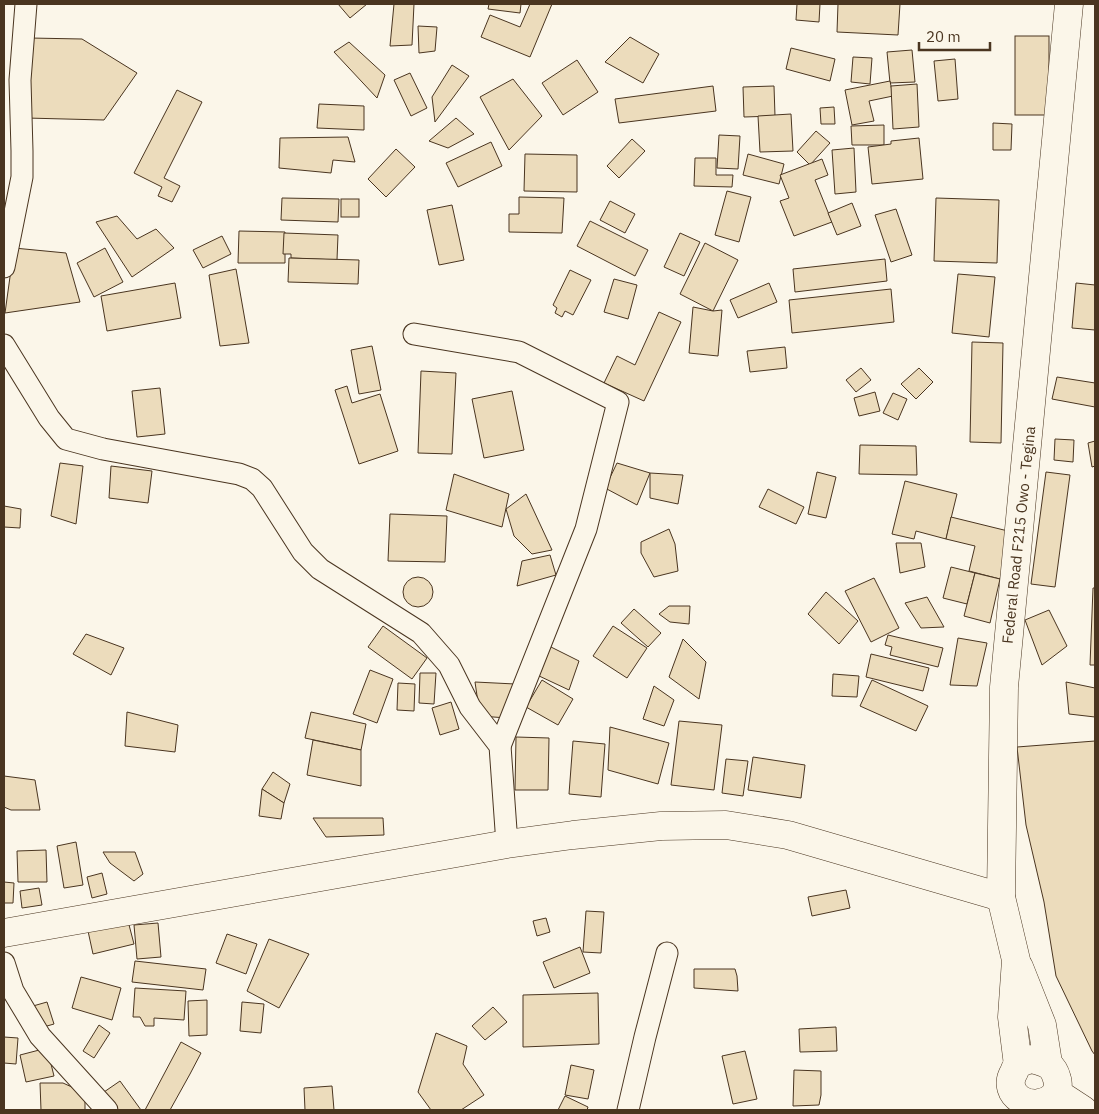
<svg xmlns="http://www.w3.org/2000/svg" width="1099" height="1114" font-family="'IBM Plex Sans',sans-serif">
	<style>
		.building { fill: #ecdcbc; stroke: #4a3520 }
		.lines { fill: none; stroke-linecap: round; stroke-linejoin: round }
		.minor-casing { stroke: #4a3520; stroke-width: 23 }
		.secondary-casing { stroke: #4a3520; stroke-width: 29 }
		.primary-casing { stroke: #4a3520; stroke-width: 29 }
		.minor { stroke: #fbf6e9; stroke-width: 21 }
		.secondary { stroke: #fbf6e9; stroke-width: 28 }
		.primary { stroke: #fbf6e9; stroke-width: 28 }
		.labels { text-anchor: middle; stroke-width: 4; stroke-linejoin: round; paint-order: stroke }
		.street-label { font-size: 15px; fill: #4a3520; stroke: #fbf6e9 }
	</style>
	<rect width="100%" height="100%" fill="#fbf6e9"/>
	<g class="building">
		<polygon points="338,4 367,4 350,18"/>
		<polygon points="394,4 414,4 412,45 390,46"/>
		<polygon points="489,4 521,4 520,13 488,9"/>
		<polygon points="530,4 552,4 530,57 481,37 490,15 520,27"/>
		<polygon points="797,4 820,4 819,22 796,20"/>
		<polygon points="838,4 900,4 898,35 837,32"/>
		<polygon points="418,26 437,27 435,51 419,53"/>
		<rect x="1015" y="36" width="34" height="79"/>
		<polygon points="630,37 659,54 643,83 605,62"/>
		<polygon points="30,38 82,39 137,73 104,120 26,118"/>
		<polygon points="349,42 385,75 377,98 334,52"/>
		<polygon points="791,48 835,59 830,81 786,69"/>
		<polygon points="912,50 915,82 890,83 887,52"/>
		<polygon points="853,57 872,58 870,84 851,82"/>
		<polygon points="955,59 958,99 938,101 934,61"/>
		<polygon points="577,60 598,92 563,115 542,83"/>
		<polygon points="452,65 469,76 435,122 432,97"/>
		<polygon points="410,73 427,108 411,116 394,80"/>
		<polygon points="513,79 542,116 509,150 480,97"/>
		<polygon points="890,81 893,96 869,101 874,121 852,125 845,90"/>
		<polygon points="917,84 919,127 893,129 891,86"/>
		<polygon points="713,86 716,111 619,123 615,99"/>
		<polygon points="774,86 775,116 744,117 743,87"/>
		<polygon points="177,90 202,102 164,178 180,186 172,202 158,196 162,187 134,173"/>
		<polygon points="319,104 364,106 364,130 317,128"/>
		<polygon points="834,107 835,124 821,124 820,108"/>
		<polygon points="791,114 793,151 760,152 758,116"/>
		<polygon points="456,118 474,134 448,148 429,141"/>
		<polygon points="993,123 1012,124 1011,150 993,150"/>
		<polygon points="884,125 884,145 852,145 851,126"/>
		<polygon points="816,131 830,143 810,165 797,152"/>
		<polygon points="719,135 740,136 738,169 717,168"/>
		<polygon points="348,137 355,162 333,160 331,173 279,168 280,138"/>
		<polygon points="919,138 923,179 872,184 868,147 891,144 891,141"/>
		<polygon points="632,139 645,151 619,178 607,166"/>
		<polygon points="491,142 502,166 458,187 446,163"/>
		<polygon points="854,148 856,192 835,194 832,150"/>
		<polygon points="396,149 415,167 386,197 368,179"/>
		<polygon points="525,154 577,155 577,192 524,191"/>
		<polygon points="748,154 784,164 779,184 743,175"/>
		<polygon points="695,158 716,158 716,175 733,175 732,187 694,186"/>
		<polygon points="822,159 828,175 815,180 832,222 794,236 780,201 789,198 780,175"/>
		<polygon points="727,191 751,197 739,242 715,235"/>
		<polygon points="519,197 564,198 562,233 509,232 509,214 519,214"/>
		<polygon points="282,198 339,199 338,222 281,220"/>
		<polygon points="936,198 999,200 997,263 934,261"/>
		<rect x="341" y="199" width="18" height="18"/>
		<polygon points="610,201 635,214 625,233 600,220"/>
		<polygon points="852,203 861,226 837,235 828,213"/>
		<polygon points="452,205 464,260 439,265 427,210"/>
		<polygon points="896,209 912,255 891,262 875,215"/>
		<polygon points="117,216 137,239 156,229 174,248 132,277 96,222"/>
		<polygon points="590,221 648,250 635,276 577,246"/>
		<polygon points="239,231 285,232 285,263 238,263"/>
		<polygon points="284,233 338,235 337,260 291,258 291,254 283,254"/>
		<polygon points="680,233 700,242 684,276 664,267"/>
		<polygon points="222,236 231,254 203,268 193,250"/>
		<polygon points="705,243 738,260 713,311 680,294"/>
		<polygon points="14,248 66,253 80,302 5,313"/>
		<polygon points="105,248 123,282 94,297 77,263"/>
		<polygon points="289,258 359,260 358,284 288,282"/>
		<polygon points="885,259 887,281 795,292 793,269"/>
		<polygon points="236,269 249,343 220,346 209,275"/>
		<polygon points="570,270 591,280 573,315 565,311 562,317 555,313 557,308 553,305"/>
		<polygon points="958,274 995,277 989,337 952,333"/>
		<polygon points="614,279 637,285 628,319 604,312"/>
		<polygon points="175,283 181,318 107,331 101,296"/>
		<polygon points="769,283 777,302 738,318 730,300"/>
		<polygon points="1076,283 1095,285 1095,330 1072,328"/>
		<polygon points="891,289 894,322 792,333 789,300"/>
		<polygon points="693,307 713,311 722,310 718,356 689,353"/>
		<polygon points="659,312 681,322 644,401 604,383 617,356 635,365"/>
		<polygon points="972,342 1003,343 1001,443 970,442"/>
		<polygon points="372,346 381,390 359,394 351,350"/>
		<polygon points="785,347 787,368 750,372 747,351"/>
		<polygon points="861,368 871,380 856,392 846,380"/>
		<polygon points="919,368 933,382 916,399 901,384"/>
		<polygon points="421,371 456,373 452,454 418,453"/>
		<polygon points="1057,377 1095,383 1095,407 1052,399"/>
		<polygon points="347,386 352,403 380,394 398,451 359,464 335,390"/>
		<polygon points="160,388 165,434 137,437 132,391"/>
		<polygon points="512,391 524,450 484,458 472,399"/>
		<polygon points="875,392 880,411 859,416 854,398"/>
		<polygon points="893,393 907,399 898,420 883,413"/>
		<polygon points="1055,439 1074,440 1073,462 1054,460"/>
		<polygon points="1095,441 1095,466 1092,467 1088,443"/>
		<polygon points="860,445 916,446 917,475 859,474"/>
		<polygon points="60,463 83,466 76,524 51,516"/>
		<polygon points="617,463 650,473 637,505 605,488"/>
		<polygon points="111,466 152,471 148,503 109,498"/>
		<polygon points="817,472 836,477 826,518 808,514"/>
		<polygon points="1046,472 1070,475 1055,587 1031,584"/>
		<polygon points="650,473 683,475 678,504 650,498"/>
		<polygon points="454,474 509,494 502,527 446,510"/>
		<polygon points="905,481 957,494 946,539 916,531 914,539 892,534"/>
		<polygon points="768,489 804,507 796,524 759,507"/>
		<polygon points="526,494 533,509 552,550 532,554 514,536 506,509"/>
		<polygon points="4,506 21,509 20,528 4,527"/>
		<polygon points="390,514 447,516 445,562 388,561"/>
		<polygon points="951,517 1012,532 1000,579 969,571 975,546 946,539"/>
		<polygon points="669,529 675,544 678,571 654,577 641,553 641,542"/>
		<polygon points="896,543 921,543 925,567 900,573"/>
		<polygon points="550,555 556,575 517,586 522,561"/>
		<polygon points="951,567 975,573 967,604 943,598"/>
		<polygon points="975,573 1000,579 990,623 964,616"/>
		<circle cx="418" cy="592" r="15"/>
		<polygon points="874,578 899,628 871,642 845,591"/>
		<polygon points="1093,588 1095,588 1095,665 1090,665"/>
		<polygon points="826,592 858,621 839,644 808,614"/>
		<polygon points="927,597 944,627 921,628 905,603"/>
		<polygon points="669,606 690,606 689,624 670,622 659,614"/>
		<polygon points="634,609 661,633 648,647 621,623"/>
		<polygon points="1049,610 1067,646 1042,665 1025,620"/>
		<polygon points="383,626 427,658 412,679 368,647"/>
		<polygon points="613,626 647,648 627,678 593,656"/>
		<polygon points="86,634 124,648 111,675 73,654"/>
		<polygon points="888,635 943,648 938,667 890,655 892,647 885,645"/>
		<polygon points="958,638 987,643 977,686 950,685"/>
		<polygon points="683,639 706,662 699,699 669,677"/>
		<polygon points="545,644 579,661 569,690 537,675"/>
		<polygon points="871,654 929,668 923,691 866,677"/>
		<polygon points="370,670 393,679 377,723 353,714"/>
		<polygon points="420,673 436,673 434,704 419,703"/>
		<polygon points="833,674 859,676 857,697 832,696"/>
		<polygon points="542,680 573,699 558,725 526,707"/>
		<polygon points="872,680 928,706 916,731 860,706"/>
		<polygon points="475,682 515,684 507,718 480,716"/>
		<polygon points="1066,682 1095,688 1095,717 1069,714"/>
		<polygon points="398,683 415,684 414,711 397,710"/>
		<polygon points="654,686 674,700 664,726 643,719"/>
		<polygon points="451,702 459,729 440,735 432,708"/>
		<polygon points="127,712 178,725 175,752 125,746"/>
		<polygon points="311,712 366,724 361,750 305,738"/>
		<polygon points="679,721 722,725 714,790 671,785"/>
		<polygon points="610,727 669,743 658,784 608,770"/>
		<polygon points="516,737 549,738 548,790 515,790"/>
		<polygon points="313,740 361,750 361,786 307,775"/>
		<polygon points="573,741 605,744 601,797 569,794"/>
		<polygon points="1095,741 1095,1055 1092,1051 1056,976 1044,902 1026,825 1017,747"/>
		<polygon points="753,757 805,765 801,798 748,790"/>
		<polygon points="726,759 748,761 743,796 722,793"/>
		<polygon points="273,772 290,784 284,803 262,789"/>
		<polygon points="4,776 35,780 40,810 11,810 4,807"/>
		<polygon points="262,789 284,803 281,819 259,816"/>
		<polygon points="313,818 383,818 384,835 326,837"/>
		<polygon points="76,842 83,885 64,888 57,846"/>
		<polygon points="46,850 47,882 18,882 17,851"/>
		<polygon points="103,852 135,852 143,874 134,881 110,863"/>
		<polygon points="102,873 107,894 92,898 87,877"/>
		<polygon points="4,882 14,883 13,903 4,903"/>
		<polygon points="39,888 42,905 22,908 20,891"/>
		<polygon points="846,890 850,908 812,916 808,897"/>
		<polygon points="586,911 604,912 601,953 583,952"/>
		<polygon points="546,918 550,932 537,936 533,921"/>
		<polygon points="128,921 134,944 93,954 88,931"/>
		<polygon points="158,923 161,957 137,959 134,925"/>
		<polygon points="227,934 257,944 246,974 216,963"/>
		<polygon points="269,939 309,954 279,1008 247,991"/>
		<polygon points="580,947 590,973 554,988 543,962"/>
		<polygon points="135,961 206,969 203,990 132,982"/>
		<polygon points="694,969 735,969 737,976 738,991 694,988"/>
		<polygon points="81,977 121,988 112,1020 72,1008"/>
		<polygon points="135,988 186,991 184,1020 154,1018 154,1026 145,1026 140,1017 133,1017"/>
		<polygon points="598,993 599,1044 523,1047 523,995"/>
		<polygon points="207,1000 207,1035 189,1036 188,1001"/>
		<polygon points="47,1002 54,1024 40,1028 33,1006"/>
		<polygon points="242,1002 264,1004 261,1033 240,1031"/>
		<polygon points="493,1007 507,1022 485,1040 472,1026"/>
		<polygon points="99,1025 110,1033 94,1058 83,1051"/>
		<polygon points="836,1027 837,1051 800,1052 799,1029"/>
		<polygon points="436,1033 467,1046 463,1064 484,1095 461,1110 431,1110 418,1092"/>
		<polygon points="4,1037 18,1038 16,1064 4,1063"/>
		<polygon points="181,1042 201,1053 190,1074 170,1110 145,1110"/>
		<polygon points="47,1048 54,1076 26,1082 20,1055"/>
		<polygon points="745,1051 757,1099 733,1104 722,1056"/>
		<polygon points="571,1065 594,1070 588,1099 565,1095"/>
		<polygon points="794,1070 821,1071 821,1095 819,1105 793,1106"/>
		<polygon points="120,1081 141,1110 117,1110 104,1092"/>
		<polygon points="40,1083 63,1083 85,1093 85,1110 41,1110"/>
		<polygon points="332,1086 334,1110 305,1110 304,1088"/>
		<polygon points="565,1096 588,1107 587,1110 558,1110"/>
	</g>
	<g class="lines">
		<defs>
			<g id="minor">
				<polyline points="4,267 22,177 22,151 20,80 26,4"/>
				<polyline points="414,334 519,352 618,402 586,529 500,746"/>
				<polyline points="4,345 49,418 66,439 103,449 239,474 252,479 262,488 303,552 320,569 421,633 449,665 470,707 500,746 507,844"/>
				<polyline points="4,963 13,991 40,1036 107,1110"/>
				<polyline points="628,1110 645,1037 667,953"/>
			</g>
			<g id="secondary">
				<polyline points="4,933 507,844 573,835 661,826 726,825 788,835 1001,897"/>
				<polyline points="1057,1093 1083,1110"/>
			</g>
			<g id="primary">
				<polyline points="1019,967 1042,1025 1048,1063"/>
				<path d="M1032,1059C1046,1063 1053,1064 1057,1079C1059,1085 1057,1092 1053,1097C1032,1114 1000,1095 1014,1072C1015,1069 1016,1067 1018,1065C1021,1062 1028,1060 1032,1059Z"/>
				<polyline points="1018,1065 1012,1017 1016,960 1001,897 1004,687 1069,4"/>
			</g>
		</defs>
		<use href="#minor" class="minor-casing"/>
		<use href="#secondary" class="secondary-casing"/>
		<use href="#primary" class="primary-casing"/>
		<use href="#minor" class="minor"/>
		<use href="#secondary" class="secondary"/>
		<use href="#primary" class="primary"/>
	</g>
	<g class="labels">
		<g class="street-label">
			<text transform="translate(1019 535) rotate(-84)" y="5">Federal Road F215 Owo - Tegina</text>
		</g>
	</g>
	<rect width="1099" height="1114" fill="none" stroke="#4a3520" stroke-width="10"/>
	<path d="M919 42v8h71v-8" fill="none" stroke="#4a3520" stroke-width="2.5"/>
	<text x="926" y="42" font-size="15" fill="#4a3520" stroke="#fbf6e9" stroke-width="4" paint-order="stroke">20 m</text>
</svg>
